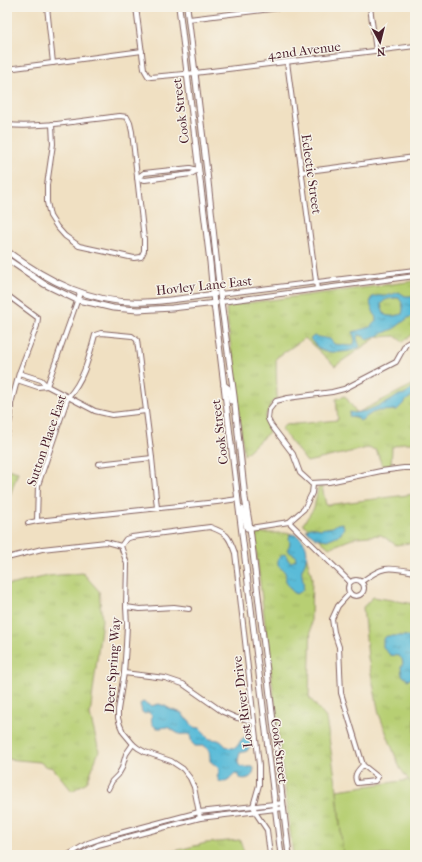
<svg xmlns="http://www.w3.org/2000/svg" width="422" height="862" font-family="'IM FELL French Canon',serif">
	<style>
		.grass { fill: url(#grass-tufts); stroke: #80774f }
		.green { fill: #b7cf73; stroke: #80774f }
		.water { fill: url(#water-ripples); stroke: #526d82; fill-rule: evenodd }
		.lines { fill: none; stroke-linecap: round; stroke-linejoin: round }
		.minor-casing { stroke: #846360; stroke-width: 6 }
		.major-casing { stroke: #846360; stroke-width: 7 }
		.minor { stroke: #fff; stroke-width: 4 }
		.major { stroke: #fff; stroke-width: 5 }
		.labels { text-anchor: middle; stroke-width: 3; stroke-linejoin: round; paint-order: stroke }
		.street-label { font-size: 13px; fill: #4a1f2b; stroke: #f7f3e8 }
	</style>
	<defs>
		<pattern id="grass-tufts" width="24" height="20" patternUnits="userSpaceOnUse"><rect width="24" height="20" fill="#b7cf73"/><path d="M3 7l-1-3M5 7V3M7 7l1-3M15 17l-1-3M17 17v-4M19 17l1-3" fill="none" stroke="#9fb164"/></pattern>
		<pattern id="water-ripples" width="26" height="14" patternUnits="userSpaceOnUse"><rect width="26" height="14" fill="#5abbd8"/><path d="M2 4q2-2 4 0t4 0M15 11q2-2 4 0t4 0" fill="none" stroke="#4c97af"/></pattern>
	</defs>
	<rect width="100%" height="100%" fill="#f7f3e8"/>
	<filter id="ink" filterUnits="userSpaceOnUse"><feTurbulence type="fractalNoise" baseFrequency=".025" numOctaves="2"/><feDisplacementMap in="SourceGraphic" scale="8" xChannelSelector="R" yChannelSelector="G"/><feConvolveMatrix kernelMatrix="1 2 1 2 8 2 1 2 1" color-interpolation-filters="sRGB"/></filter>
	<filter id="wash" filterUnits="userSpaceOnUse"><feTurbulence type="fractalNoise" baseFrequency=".012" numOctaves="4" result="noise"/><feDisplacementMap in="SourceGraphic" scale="16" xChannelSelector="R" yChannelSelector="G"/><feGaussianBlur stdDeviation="0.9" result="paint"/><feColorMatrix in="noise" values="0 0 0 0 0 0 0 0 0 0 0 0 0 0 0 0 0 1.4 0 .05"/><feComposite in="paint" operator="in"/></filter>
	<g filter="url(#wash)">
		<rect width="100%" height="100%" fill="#f0e0c2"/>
		<g class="grass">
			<polygon points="415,281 415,317 413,334 403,342 395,336 377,337 335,366 305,338 276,358 277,398 271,403 265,418 269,432 244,455 226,309 232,305"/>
			<polygon points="415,377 415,443 403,443 392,447 391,467 383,468 376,450 367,448 307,462 281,429 285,425 338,420 336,399 345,396 357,413 412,385"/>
			<polygon points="7,469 18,472 7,504"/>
			<polygon points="322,487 326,505 415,494 415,542 396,545 381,535 357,537 329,548 303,524 314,508 318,488"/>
			<polygon points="254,533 290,533 303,543 312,578 309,697 326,718 337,790 343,855 293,855"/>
			<polygon points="83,573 99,591 102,620 90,715 99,751 87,782 72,791 53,768 45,766 40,762 7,759 7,585 14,584 48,576"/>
			<polygon points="373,597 415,604 415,789 400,768 379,714 368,658 363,607"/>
			<polygon points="240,840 245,855 159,855 206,843"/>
		</g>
		<polygon class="green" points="409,780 415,789 415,855 343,855 337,790"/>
		<g class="water">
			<path d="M399,292L405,296H411L415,300V315L408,318L395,328L368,340L363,336L358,335C356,339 359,343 360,347C352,353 327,354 319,349C316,346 313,342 310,339L314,336L330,339L334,344L349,346L354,344L355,341L353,332L370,327L376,321C376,311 368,309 371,298C376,295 379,296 385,296C390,295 394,294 399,292ZM394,298H399C403,304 404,308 402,314C397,316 390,317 385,315L381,305C383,299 389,299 394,298Z"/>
			<polygon points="415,385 415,394 408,399 397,410 378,411 372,413 360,421 356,417 349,416 350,412 354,413 366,411 390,401 399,395 406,394"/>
			<polygon points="342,523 344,527 341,534 327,540 316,538 306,530 310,527 320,529 333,527 337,524"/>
			<path d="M290,534C294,534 296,535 299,537C308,544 308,553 305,563C304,565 303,567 302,569C300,578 310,590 296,594C291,591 288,586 286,581C285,578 287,575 284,571C282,568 276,567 278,561C278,558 281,556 284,554L286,555L288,560L291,562L296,560L295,555L289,552L287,550L290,544L289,538Z"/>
			<polygon points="387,636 407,636 409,638 411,646 415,648 415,676 408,680 402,675 401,667 403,663 402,659 399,656 390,655 383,647 383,639"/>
			<path d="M143,702L151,706L159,704L165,706L170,709L182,713L186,719L189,720C194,728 191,727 200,728C204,731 205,736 208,738C211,740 215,739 218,740C226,743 222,748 235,748C241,744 239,737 248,737L251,742L250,746L247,751L240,753C239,757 235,766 243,767C246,768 250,766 253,767L254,768L253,774C250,778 246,780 240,778L238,775L235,774C229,779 229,784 219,781L217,776L219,772V768L210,761C210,755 210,751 205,746H195L192,743L190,735C187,733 183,735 179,734L167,727C165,727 163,728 161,728C153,729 150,722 152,716L148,712L145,714L142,712L140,704Z"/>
		</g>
	</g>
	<g filter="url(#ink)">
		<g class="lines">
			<defs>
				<g id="minor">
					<polyline points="47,7 53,63"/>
					<polyline points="136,7 144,69 148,76 151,77 195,73 415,46"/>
					<polyline points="370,7 376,51"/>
					<polyline points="189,19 287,7"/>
					<polyline points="287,62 317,289"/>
					<polyline points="7,69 142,51"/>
					<path d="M7,125C44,128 83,120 120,116L127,117L130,123L132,132L144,239V251L141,257L134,258L79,246L65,236L57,227L50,216L47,202V185L53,144L52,124"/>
					<polygon points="190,168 198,170 191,174 145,180 137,178 144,173"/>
					<polyline points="301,172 415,157"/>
					<polyline points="80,293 47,386 95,411 112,415 146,411"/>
					<polyline points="220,294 415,270"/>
					<polyline points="7,295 38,318 37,326 19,373 11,404 11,415 7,434"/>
					<polyline points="221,302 415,276"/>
					<polyline points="415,339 406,344 396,362 344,389 332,392 288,398 276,401 269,410 268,419 271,425 293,454 300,473 311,483 329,482 381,471 404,468 415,468"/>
					<polyline points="17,380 38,387 47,386 41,380 19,373"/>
					<polyline points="98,464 152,458"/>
					<path d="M37,521L38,485L68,397C84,380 89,357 95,335L101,333L132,336L137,340L152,458L157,508"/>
					<polyline points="289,522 304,509 312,493 313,485 311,483"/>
					<polyline points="28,523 37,521 217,502 238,499"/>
					<polyline points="250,528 289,522 350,582"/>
					<polyline points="121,546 127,564 126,607 127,625 126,645 124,673 118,710 118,718 120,725 123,732 133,744 138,748 145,752 171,761 183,769 190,778 194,787 200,818"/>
					<path d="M7,558L42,549L106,542L121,546L126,539L132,537L210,527C227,533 229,536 235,553L259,765V785L253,806L257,815L267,830L270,855"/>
					<circle cx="356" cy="588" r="8"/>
					<path d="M361,582C384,565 388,567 415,572"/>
					<path d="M350,593L338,606L332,619L334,632L339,647L341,693L363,765C357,771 353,776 357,783L375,781L378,777L363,765"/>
					<polyline points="126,607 140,609 174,607 189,609"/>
					<polyline points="124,673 165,678 183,684 223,712 237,718 245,719 254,722"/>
					<polyline points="108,789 112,781 118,775 122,768 126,754 133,744"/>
					<polyline points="68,855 88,843 105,837 199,812 283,803"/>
					<polyline points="79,855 98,845 200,818 284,808"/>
				</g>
				<g id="major">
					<polyline points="179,7 210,262 213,295 281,855"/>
					<polyline points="187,7 207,172 220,294 234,396 245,498 250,528 289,855"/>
					<path d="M7,251C47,281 93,305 145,302C168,301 192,297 215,294"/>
					<polyline points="7,259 44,284 77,300 92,303 113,308 138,310 172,308 216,303"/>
					<polyline points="224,385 228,388 231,401"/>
					<polyline points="242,509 247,528 250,528"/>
				</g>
			</defs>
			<use href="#minor" class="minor-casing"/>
			<use href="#major" class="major-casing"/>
			<use href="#minor" class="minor"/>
			<use href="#major" class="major"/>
		</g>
	</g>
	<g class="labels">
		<g class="street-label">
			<text transform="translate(304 50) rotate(-7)" y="5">42nd Avenue</text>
			<text transform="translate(180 111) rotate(-97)" y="5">Cook Street</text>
			<text transform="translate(312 174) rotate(82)" y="5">Eclectic Street</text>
			<text transform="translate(204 285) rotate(-6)" y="5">Hovley Lane East</text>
			<text transform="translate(219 432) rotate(-97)" y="5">Cook Street</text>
			<text transform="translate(46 440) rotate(-71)" y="5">Sutton Place East</text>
			<text transform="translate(112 665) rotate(-86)" y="5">Deer Spring Way</text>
			<text transform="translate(242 702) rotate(-97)" y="5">Lost River Drive</text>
			<text transform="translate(280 751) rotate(83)" y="5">Cook Street</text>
		</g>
	</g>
	<rect width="422" height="862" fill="none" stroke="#f7f3e8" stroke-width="24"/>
	<g transform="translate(380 42) rotate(173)" stroke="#f7f3e8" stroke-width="3" paint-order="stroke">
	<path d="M0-3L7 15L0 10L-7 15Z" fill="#4a1f2b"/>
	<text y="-6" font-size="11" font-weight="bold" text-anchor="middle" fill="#4a1f2b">N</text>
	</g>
</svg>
